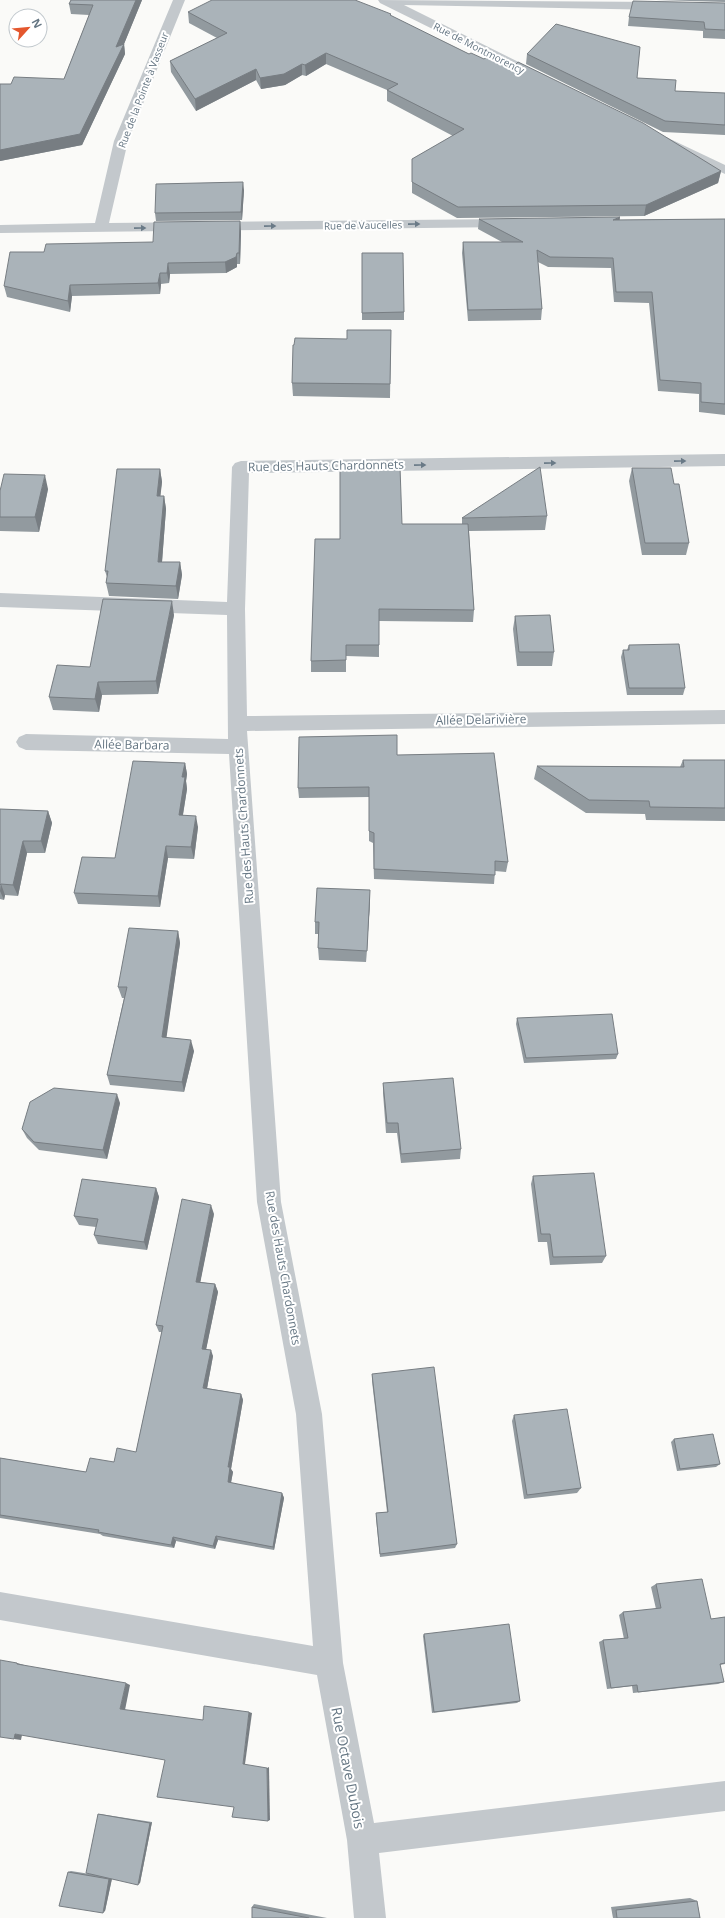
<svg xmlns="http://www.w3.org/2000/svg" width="725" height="1918" font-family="'Open Sans',sans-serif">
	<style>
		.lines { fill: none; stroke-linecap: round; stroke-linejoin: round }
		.street { fill: #c3c8cc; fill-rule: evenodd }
		.wall { fill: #929a9f }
		.shaded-wall { fill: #777d82 }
		.building { fill: #aab3b9; stroke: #777d82 }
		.oneway { fill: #6a7a87 }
		.labels { text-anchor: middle; stroke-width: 4; stroke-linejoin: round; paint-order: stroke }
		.far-street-label { font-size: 10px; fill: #657683; stroke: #fff }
		.street-label { font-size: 12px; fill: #657683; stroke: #fff }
		.near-street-label { font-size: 14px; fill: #657683; stroke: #fff }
	</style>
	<rect width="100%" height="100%" fill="#fafaf8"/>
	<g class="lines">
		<g class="street">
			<polygon points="173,0 185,0 128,141 109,223 508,219 513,220 515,223 513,226 508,227 0,233 0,225 95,223 114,141"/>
			<polygon points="378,0 662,2 668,6 662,10 404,5 547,76 549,79 547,82 542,83 380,3"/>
			<polygon points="666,137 725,165 725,174 661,144 659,141 661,138"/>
			<polygon points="725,454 725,466 249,473 245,609 247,716 725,710 725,724 247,731 281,1202 322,1414 343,1663 374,1823 725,1781 725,1811 379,1853 386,1918 354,1918 347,1840 317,1675 0,1620 0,1592 313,1646 296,1414 257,1202 229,754 26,750 19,747 16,742 19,737 26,734 228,739 227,615 0,607 0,593 227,602 232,467 235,463 241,461"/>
		</g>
	</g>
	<g class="wall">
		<polygon points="71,0 142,0 124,44 125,54 82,145 0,161 0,84 11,84 64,79 89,15 71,14 69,4"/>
		<polygon points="656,0 725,0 725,2"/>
		<polygon points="725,3 725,39 703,38 703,31 628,26 629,17"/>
		<polygon points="188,12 391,16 469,54 721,171 718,183 644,216 457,218 412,193 412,159 453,136 387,101 387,90 326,64 306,76 302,75 285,85 261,89 256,80 196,111 171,72 170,61 217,38 189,23"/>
		<polygon points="527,54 637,78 675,91 725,93 725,135 663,132 526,64"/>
		<polygon points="244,190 242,220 156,221 155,213"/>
		<polygon points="479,219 620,220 725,219 725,415 699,412 699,394 658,391 649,303 614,302 611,268 548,267 538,262 542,309 541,320 468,321 462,253 463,242 502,242 478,229"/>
		<polygon points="240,221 241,232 240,264 237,264 237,267 226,273 170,274 169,283 161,284 160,294 72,296 70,312 7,297 4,286 44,252 153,242"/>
		<polygon points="362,253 404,312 404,320 362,320"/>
		<polygon points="391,330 390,398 293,396 292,383"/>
		<polygon points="632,468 674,484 689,543 686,555 642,555 629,481"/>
		<polygon points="160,469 162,482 160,496 164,496 166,509 162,562 180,562 182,575 178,599 109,596 106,583 107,577 105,571"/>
		<polygon points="48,489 39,532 0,531 0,491"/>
		<polygon points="547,516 545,530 469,531 474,610 473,622 379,621 379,657 346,656 346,672 311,672 311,661 340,539 402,524 462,524 462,518"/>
		<polygon points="174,615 158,694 102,695 99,712 53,710 49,697 90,667"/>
		<polygon points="515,616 554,652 552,666 517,666 513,629"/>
		<polygon points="629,645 685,688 683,695 627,695 621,657 623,650 627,650"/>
		<polygon points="397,755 508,862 506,872 495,871 494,884 374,879 373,843 369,841 369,797 299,798 298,788"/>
		<polygon points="683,760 725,760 725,821 646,820 645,814 586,813 534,779 537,766 680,767"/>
		<polygon points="185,763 187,774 186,781 187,789 183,815 198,827 194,859 168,858 160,907 78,904 74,893 115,858"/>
		<polygon points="0,809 48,811 52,823 45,853 27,853 18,896 5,895 4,900 0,899"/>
		<polygon points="370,902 366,962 319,960 318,948 319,934 315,934 315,922"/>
		<polygon points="178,931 180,943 166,1037 194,1051 184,1092 110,1085 107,1075 124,998 122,998 118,987"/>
		<polygon points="517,1018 618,1054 616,1059 524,1063 516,1024"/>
		<polygon points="383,1083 461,1149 460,1159 401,1163 397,1133 386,1133 383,1093"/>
		<polygon points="120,1103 107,1159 39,1150 27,1138 22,1129"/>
		<polygon points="533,1176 606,1256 602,1263 550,1265 547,1242 538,1242 531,1184"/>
		<polygon points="156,1188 159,1197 147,1250 98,1244 94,1235 96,1227 79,1225 74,1216"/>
		<polygon points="214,1214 200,1282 215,1284 218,1292 206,1349 213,1356 207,1388 241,1394 243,1400 231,1469 233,1472 231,1483 282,1493 284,1498 274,1550 218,1540 215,1549 176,1541 174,1548 103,1536 100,1534 0,1518 0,1458 86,1472 114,1462 136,1452 162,1332 159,1332 156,1325"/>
		<polygon points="372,1374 457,1544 455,1548 380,1557 376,1518 376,1513 387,1512 372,1381"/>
		<polygon points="514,1415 581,1488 577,1493 524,1499 512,1421"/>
		<polygon points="674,1439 720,1464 716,1467 677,1471 671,1442"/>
		<polygon points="656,1584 711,1619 725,1617 725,1664 720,1665 724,1682 718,1684 633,1693 632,1686 607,1689 599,1642 603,1640 624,1639 619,1615 623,1612 656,1609 651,1587"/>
		<polygon points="424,1634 520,1701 517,1703 432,1713 423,1636"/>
		<polygon points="98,1814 100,1814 152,1822 140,1883 112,1879 105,1911 68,1872 71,1871 90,1874"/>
		<polygon points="690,1898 697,1901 700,1918 613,1918 611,1907"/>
		<polygon points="254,1904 327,1918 252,1918 252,1907"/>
	</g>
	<g class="shaded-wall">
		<polygon points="136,0 142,0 124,44 125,54 82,145 0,161 0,150 116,47"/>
		<polygon points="326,53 326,64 306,76 305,65"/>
		<polygon points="302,64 302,75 285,85 261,89 260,78"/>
		<polygon points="256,69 256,80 196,111 195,99"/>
		<polygon points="721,171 718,183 644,216 646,205"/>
		<polygon points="243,182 244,190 242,220 241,212"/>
		<polygon points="620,217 619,228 613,220"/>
		<polygon points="240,221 241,232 240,264 239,253"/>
		<polygon points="237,253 237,267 226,273 225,262"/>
		<polygon points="168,263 170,274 169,283 167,273"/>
		<polygon points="160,273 161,284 160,294 158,283"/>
		<polygon points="70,285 72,296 70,312 68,301"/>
		<polygon points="160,469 162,482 159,509 157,496"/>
		<polygon points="45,475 48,489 39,532 35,517"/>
		<polygon points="164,496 166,509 161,575 158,562"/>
		<polygon points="180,562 182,575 178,599 176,586"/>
		<polygon points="172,601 174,615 158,694 156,681"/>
		<polygon points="98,682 102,695 99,712 95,699"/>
		<polygon points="185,763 187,774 186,781 187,789 181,826 179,815 182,777"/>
		<polygon points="48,811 52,823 45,853 41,841"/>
		<polygon points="196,816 198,827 194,859 191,847"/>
		<polygon points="23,841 27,853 18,896 13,885"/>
		<polygon points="166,846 168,858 160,907 158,896"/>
		<polygon points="1,884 5,895 4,900 0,891"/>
		<polygon points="370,890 370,902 366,962 367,951"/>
		<polygon points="178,931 180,943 165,1048 162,1037"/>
		<polygon points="191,1040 194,1051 184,1092 182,1082"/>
		<polygon points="117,1094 120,1103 107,1159 103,1150"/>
		<polygon points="156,1188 159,1197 147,1250 144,1242"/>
		<polygon points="211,1205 214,1214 199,1289 196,1282"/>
		<polygon points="215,1284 218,1292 205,1355 202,1349"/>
		<polygon points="211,1350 213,1356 206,1394 203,1388"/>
		<polygon points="241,1394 243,1400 231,1469 233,1472 230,1487 228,1482 228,1467"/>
		<polygon points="282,1493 284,1498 274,1550 273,1547"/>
		<polygon points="216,1536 218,1540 215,1549 213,1546"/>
		<polygon points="173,1537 176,1541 174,1548 171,1545"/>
		<polygon points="17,1663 24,1665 23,1666 17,1664"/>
		<polygon points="126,1683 130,1685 125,1710 120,1709"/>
		<polygon points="249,1712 252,1713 245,1764 243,1764"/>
		<polygon points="15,1734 22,1735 21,1740 14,1739"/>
		<polygon points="269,1767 270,1820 268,1821 267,1768"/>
		<polygon points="152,1822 140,1883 138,1885 150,1823"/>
		<polygon points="112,1878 105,1911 103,1913 109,1879"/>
	</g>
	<g class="building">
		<polygon points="71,0 136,0 116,47 124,44 80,134 0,150 0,84 11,84 14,77 64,79 93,5 69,4"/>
		<polygon points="212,0 355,0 391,14 390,15 469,54 471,53 484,59 487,57 511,69 518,62 643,123 721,171 646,205 458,207 412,182 412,159 464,129 387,90 398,84 326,53 305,65 302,64 284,74 260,78 256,69 195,99 170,61 227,33 188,12"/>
		<polygon points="633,1 725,3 725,30 705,29 704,22 629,17"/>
		<polygon points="556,24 640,47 637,78 676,80 675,91 725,93 725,125 665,121 527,54"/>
		<polygon points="243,182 241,212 155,213 156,184"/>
		<polygon points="620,217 613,220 725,219 725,404 701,402 701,383 660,380 652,292 616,292 613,258 550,257 537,250 542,309 468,310 463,242 523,242 479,219"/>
		<polygon points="240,221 239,253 237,253 236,257 225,262 168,263 167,273 160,273 158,283 70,285 68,301 4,286 10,252 44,252 46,244 153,242 154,222"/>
		<polygon points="362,253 403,253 404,312 362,313"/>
		<polygon points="347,330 391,330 390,384 292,383 293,345 294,345 295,338 347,339"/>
		<polygon points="340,467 400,467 402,524 468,524 474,610 379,609 379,645 346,645 346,660 311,661 315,539 340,539"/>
		<polygon points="540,467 547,516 462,518"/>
		<polygon points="632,468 671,468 674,484 679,484 689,543 645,543"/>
		<polygon points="117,469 160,469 157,496 164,496 158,562 180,562 176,586 106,583 108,571 105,571"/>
		<polygon points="4,474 45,475 35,517 0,517 0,491"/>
		<polygon points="103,599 172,601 156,681 98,682 95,699 49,697 57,665 90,667"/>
		<polygon points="550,615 554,652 519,652 515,616"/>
		<polygon points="679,644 685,688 629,688 623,650 629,650 629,645"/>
		<polygon points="397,735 397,755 494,753 508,862 495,861 495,875 374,869 374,833 369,831 369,787 298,788 299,737"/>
		<polygon points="683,760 725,760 725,808 650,807 649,801 589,800 537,766 684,767"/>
		<polygon points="133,761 185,763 182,777 185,777 179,815 196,816 191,847 166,846 158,896 74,893 82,857 115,858"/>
		<polygon points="0,809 48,811 41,841 23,841 13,885 1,884 0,885"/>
		<polygon points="317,888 370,890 367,951 318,948 319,922 315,922"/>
		<polygon points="129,928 178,931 162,1037 191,1040 182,1082 107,1075 127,987 118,987"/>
		<polygon points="612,1014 618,1054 526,1058 517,1018"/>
		<polygon points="453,1078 461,1149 401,1154 398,1123 387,1123 383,1083"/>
		<polygon points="54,1088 117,1094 103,1150 34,1142 22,1129 30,1102"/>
		<polygon points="594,1173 606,1256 553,1257 550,1234 541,1234 533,1176"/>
		<polygon points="82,1179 156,1188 144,1242 94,1235 98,1219 74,1216"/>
		<polygon points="182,1199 211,1205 196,1282 215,1284 202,1349 211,1350 203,1388 241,1394 228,1467 230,1467 228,1482 282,1493 273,1547 216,1536 213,1546 173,1537 171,1545 98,1532 99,1530 0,1515 0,1458 86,1472 90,1458 114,1462 117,1448 136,1452 163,1326 156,1325"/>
		<polygon points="434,1367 457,1544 380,1554 376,1513 388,1512 372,1374"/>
		<polygon points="567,1409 581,1488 527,1495 514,1415"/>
		<polygon points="713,1434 720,1464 680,1469 674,1439"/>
		<polygon points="702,1579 711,1619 725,1617 725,1663 720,1664 724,1682 638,1692 637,1685 611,1688 603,1640 628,1638 623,1612 661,1608 656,1584"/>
		<polygon points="509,1624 520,1701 434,1712 424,1634"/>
		<polygon points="0,1660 17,1663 17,1664 126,1683 120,1709 203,1720 204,1706 249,1712 243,1764 267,1768 268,1821 232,1817 234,1807 157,1797 165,1760 15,1734 14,1739 0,1737"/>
		<polygon points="98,1814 150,1823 138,1885 86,1873"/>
		<polygon points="68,1872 109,1879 103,1913 59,1906"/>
		<polygon points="697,1901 700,1918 617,1918 616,1910"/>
		<polygon points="252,1907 309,1918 252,1918"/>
	</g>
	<defs><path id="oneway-solid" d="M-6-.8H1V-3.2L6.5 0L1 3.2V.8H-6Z"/></defs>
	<g class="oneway">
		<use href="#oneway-solid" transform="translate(414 224) rotate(-1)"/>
		<use href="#oneway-solid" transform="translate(270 226) rotate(-1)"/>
		<use href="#oneway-solid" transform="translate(140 228) rotate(-1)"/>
		<use href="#oneway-solid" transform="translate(680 461) rotate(-1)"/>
		<use href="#oneway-solid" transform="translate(550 463) rotate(-1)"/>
		<use href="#oneway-solid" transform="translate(420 465) rotate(-1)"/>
	</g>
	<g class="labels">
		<g class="far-street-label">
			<text transform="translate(479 48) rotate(27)" y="4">Rue de Montmorency</text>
			<text transform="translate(143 90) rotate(-69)" y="4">Rue de la Pointe à Vasseur</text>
			<text transform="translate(363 225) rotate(-1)" y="4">Rue de Vaucelles</text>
		</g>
		<g class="street-label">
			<text transform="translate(326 466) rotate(-1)" y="4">Rue des Hauts Chardonnets</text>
			<text transform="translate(481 720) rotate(-1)" y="4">Allée Delarivière</text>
			<text transform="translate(132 745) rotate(1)" y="4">Allée Barbara</text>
			<text transform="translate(244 826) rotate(-94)" y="4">Rue des Hauts Chardonnets</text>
			<text transform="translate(283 1268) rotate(80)" y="4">Rue des Hauts Chardonnets</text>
		</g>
		<g class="near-street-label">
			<text transform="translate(348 1768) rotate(79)" y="5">Rue Octave Dubois</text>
		</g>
	</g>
	<g transform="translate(28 28) rotate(63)"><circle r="19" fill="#ffffff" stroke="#c1c8cd"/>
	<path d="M0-3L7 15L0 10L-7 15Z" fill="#e4572e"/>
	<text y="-6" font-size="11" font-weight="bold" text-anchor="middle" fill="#657683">N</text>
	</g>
</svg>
